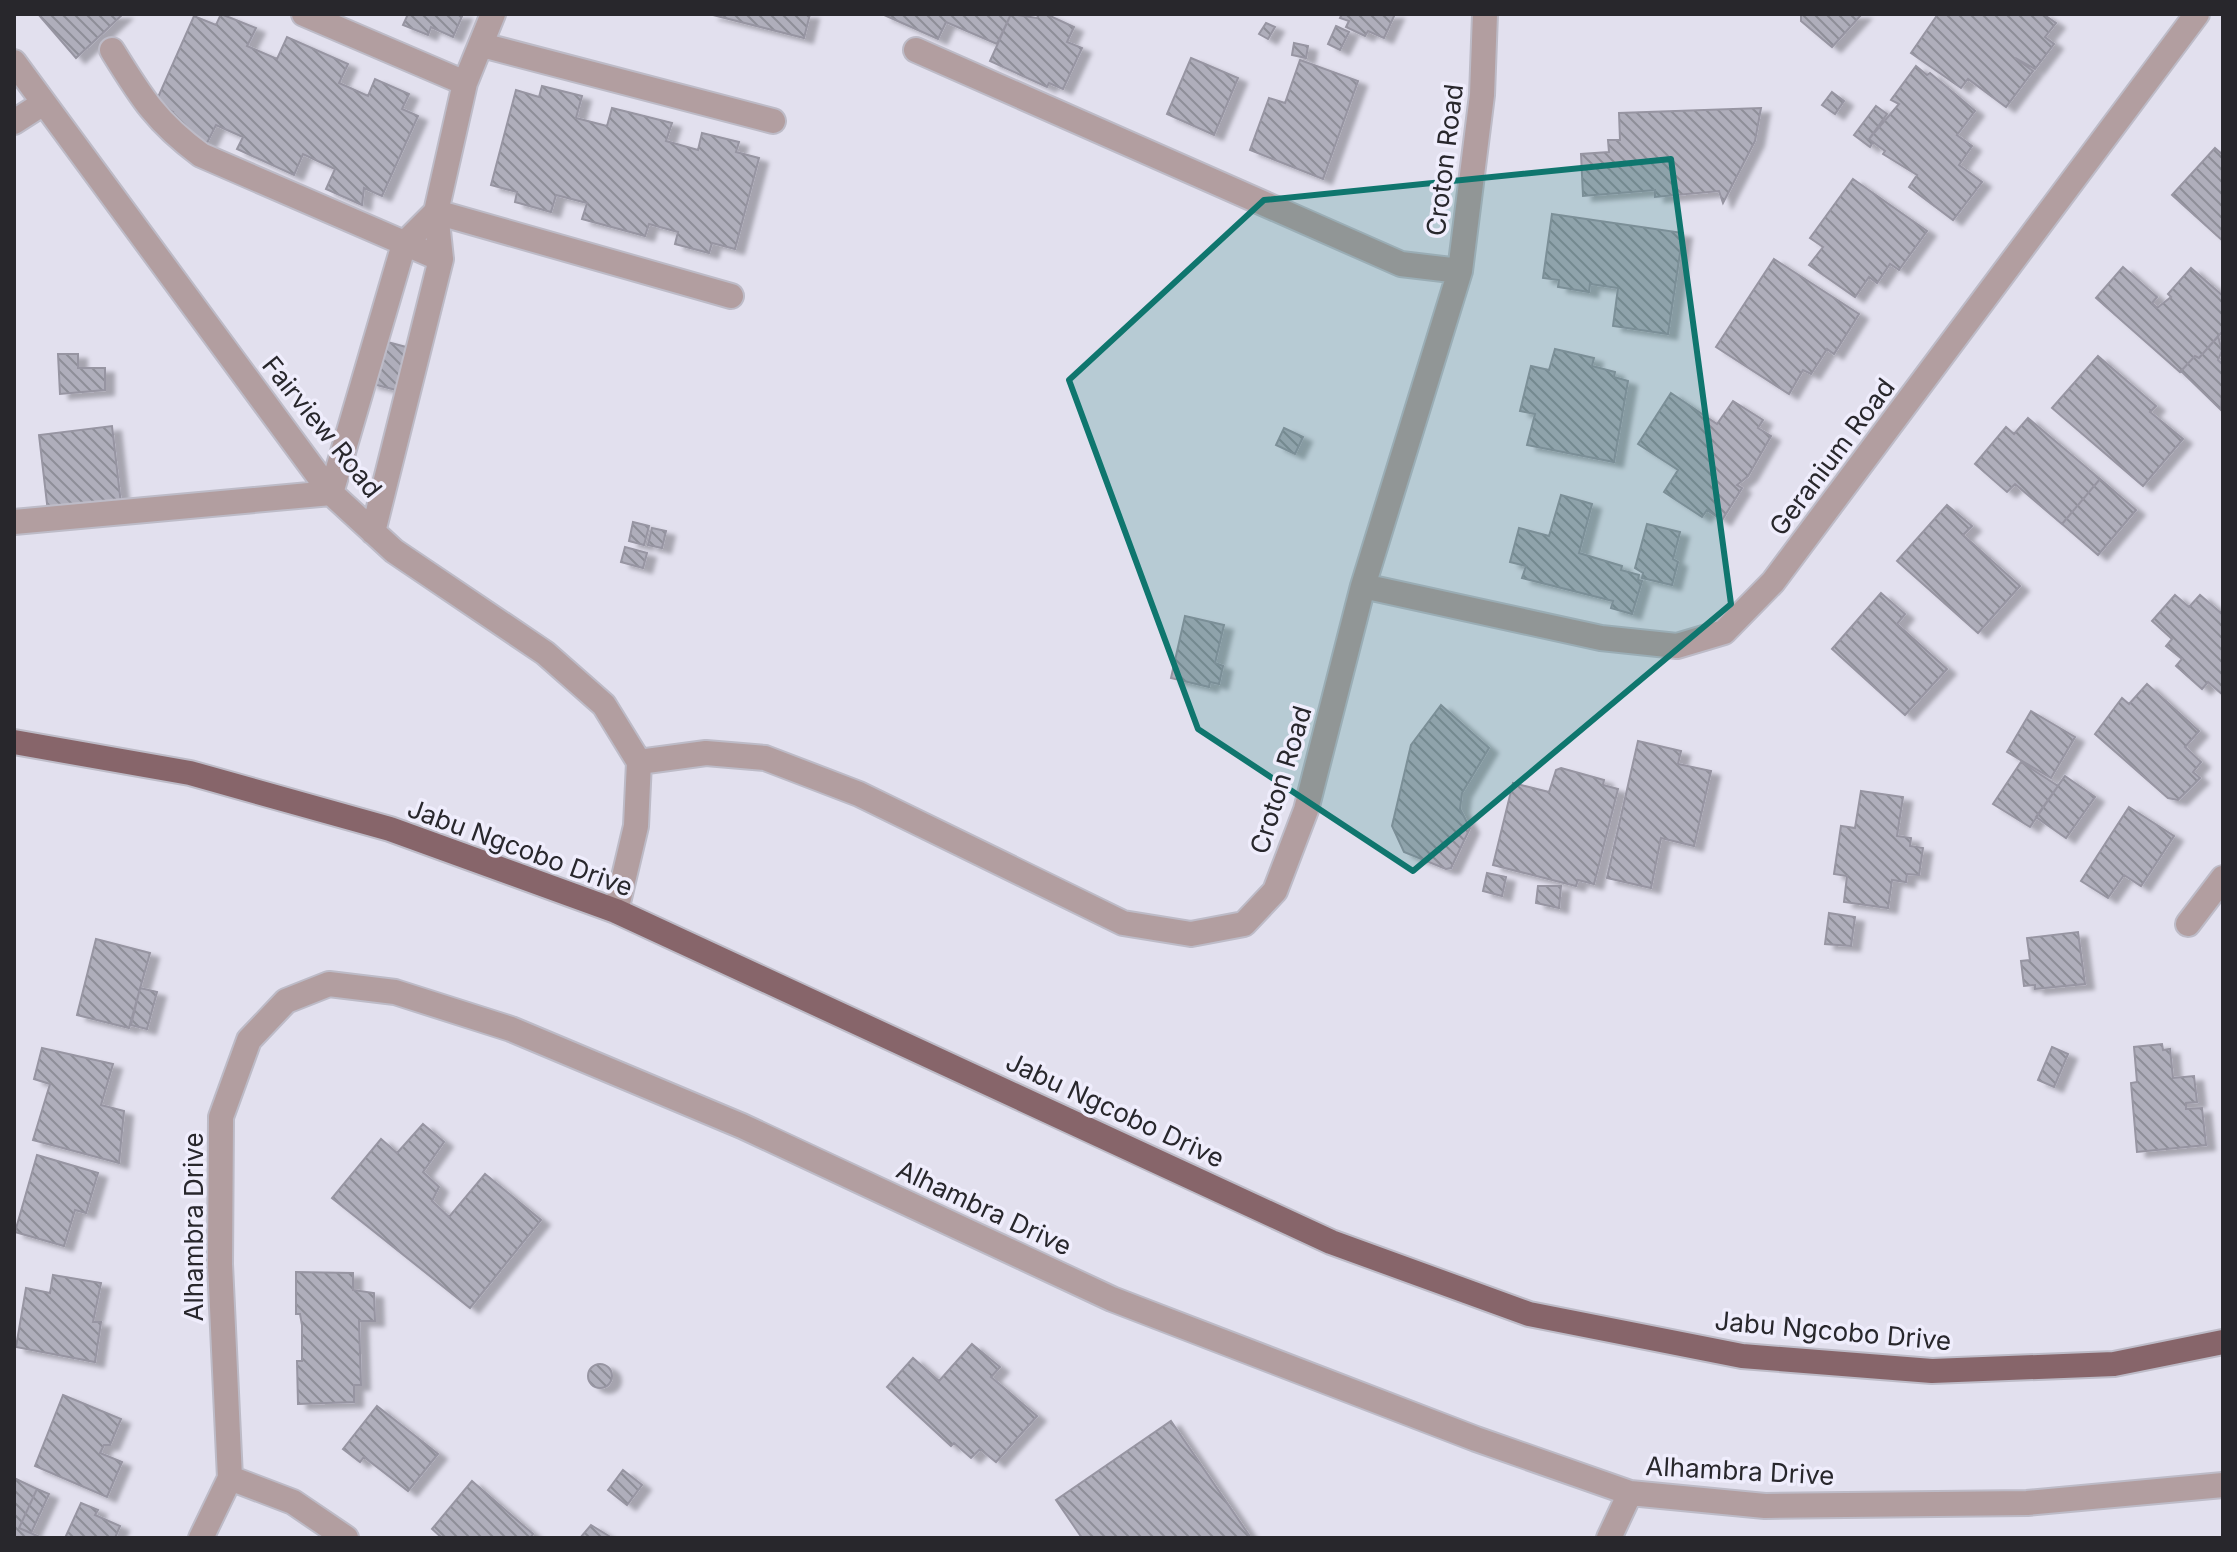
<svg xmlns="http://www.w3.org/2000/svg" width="2237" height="1552" viewBox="0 0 2237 1552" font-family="Inter,sans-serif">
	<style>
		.building { fill: url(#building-back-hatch); stroke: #9795a2; stroke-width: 2; filter: url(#shadow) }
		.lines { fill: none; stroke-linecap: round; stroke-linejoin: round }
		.minor-casing { stroke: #bdbbc7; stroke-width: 28 }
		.major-casing { stroke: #bdbbc7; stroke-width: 28 }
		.minor { stroke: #b29ea0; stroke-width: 24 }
		.major { stroke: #87656a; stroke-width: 24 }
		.marked { fill: #0f766e; fill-opacity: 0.2; stroke: #0f766e; stroke-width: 6; stroke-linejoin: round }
		.labels { text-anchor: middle; stroke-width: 7; stroke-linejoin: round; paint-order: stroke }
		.street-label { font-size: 26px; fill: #28272c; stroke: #efedfc }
	</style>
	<defs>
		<pattern id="building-back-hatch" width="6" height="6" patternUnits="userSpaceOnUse" patternTransform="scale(2)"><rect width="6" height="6" fill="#afaebb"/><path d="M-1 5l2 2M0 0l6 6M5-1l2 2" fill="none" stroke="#8e8e98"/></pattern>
		<filter id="shadow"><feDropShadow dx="9" dy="5" stdDeviation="2" flood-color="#0004"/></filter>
	</defs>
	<rect width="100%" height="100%" fill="#e2e0ee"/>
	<path class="building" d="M38,14H123L76,58Z
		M221,14L256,28L247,46L277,59L287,37L348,64L339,83L368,96L375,79L409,94L402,109L418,116L382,196L364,188L362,205L326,189L335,169L303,154L294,175L237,149L243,137L216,125L207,143L167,125L173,112L155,104L194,16L216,25Z
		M408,14H463L453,37L431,27L428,35L403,25Z
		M709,14H810L804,38Z
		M882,14H1011L997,44L946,22L938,39Z
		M1011,14L1037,18L1039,14H1046L1074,27L1067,42L1082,48L1063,89L1049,83L1047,87L990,61Z
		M1342,14H1395L1384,38L1368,31L1365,36L1346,27L1349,21L1340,18Z
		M1801,14H1862L1832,47L1801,21Z
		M1938,14H2043L2056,23L2045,37L2054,44L2035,69L2015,58L2033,71L2006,107L1968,79L1961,88L1911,53Z
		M1266,23L1275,27L1268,39L1259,34Z
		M1336,26L1349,32L1340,50L1328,44Z
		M1294,43L1308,46L1306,58L1292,55Z
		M1191,58L1238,78L1214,135L1167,114Z
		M1300,60L1358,81L1323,179L1250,150L1269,98L1285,103Z
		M1916,66L1927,75L1930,73L1975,111L1957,135L1972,146L1959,165L1982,182L1953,220L1909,187L1917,175L1883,154L1885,151L1869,139L1899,104L1891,100Z
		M542,86L582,96L576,118L607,126L612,108L672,123L666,141L698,150L702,133L739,142L736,152L759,158L735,249L712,243L709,253L675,244L678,232L649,224L645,236L582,219L587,203L556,195L551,212L515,202L517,192L491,185L516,90L539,97Z
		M1832,92L1844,101L1835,114L1822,105Z
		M1876,106L1887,114L1869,139L1873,142L1870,147L1854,135Z
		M1761,108L1755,141L1723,203L1719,191L1655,197V190L1583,196L1581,154L1609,152L1608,140H1620L1619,113Z
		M2215,148L2223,155V241L2172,195Z
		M1853,179L1927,231L1899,270L1890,264L1877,283L1869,277L1855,297L1809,265L1823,247L1810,238Z
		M1552,214L1683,233L1668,334L1613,326L1618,288L1590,284L1589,292L1558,287L1559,280L1543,278Z
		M1774,259L1859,314L1834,354L1827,349L1811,374L1803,370L1789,394L1716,347Z
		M2123,267L2157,297L2152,303L2157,308L2171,297L2168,294L2191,268L2223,296V331L2199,358L2195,356L2180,372L2096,298Z
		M2218,336L2222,351L2218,360L2223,365L2221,410L2181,371L2195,356L2199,358Z
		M380,340L410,348L400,391L369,383Z
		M1555,349L1594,358L1592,366L1615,372L1614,377L1628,381L1614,462L1527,445L1535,414L1520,411L1531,366L1549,370Z
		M58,354H78V368H105V390L60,394Z
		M2098,356L2156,406L2150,412L2183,439L2143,486L2052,408Z
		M1671,393L1717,424L1733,401L1763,420L1758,428L1771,436L1748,476L1737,485L1742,488L1722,520L1707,510L1702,517L1664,492L1678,470L1638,444Z
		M2028,418L2100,479L2062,524L2015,484L2007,492L1975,464L2006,427L2014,434Z
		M112,426L121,504L48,512L39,435Z
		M1284,428L1303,437L1295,454L1276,445Z
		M2100,479L2136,510L2098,555L2062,524Z
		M1561,495L1592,504L1579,553L1622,566L1621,570L1639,575L1638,580L1642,581L1632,614L1611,608L1613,601L1522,578L1526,566L1510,562L1519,528L1549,536Z
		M1947,505L1972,526L1963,535L2020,586L1978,633L1897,561Z
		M633,522L649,526L644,545L629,541Z
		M1647,524L1680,532L1673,559L1678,562L1672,585L1642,578L1643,573L1635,568Z
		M652,528L666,531L662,548L648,545Z
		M625,547L647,553L643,568L621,562Z
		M1881,593L1905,614L1897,624L1947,669L1905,715L1832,649Z
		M2175,595L2189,607L2200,595L2221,613L2223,610V695L2208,682L2202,689L2176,666L2182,659L2166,646L2172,639L2152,621Z
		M1185,616L1224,625L1215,663L1223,666L1219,684L1210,682L1209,687L1171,678Z
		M2147,684L2199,731L2185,747L2201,762L2193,772L2200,778L2178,800L2168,798L2095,734L2122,698L2129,704Z
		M1441,705L1489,748L1462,793L1460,809L1470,828L1451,868L1446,869L1404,852L1392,826L1411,745Z
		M2031,711L2075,737L2051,778L2007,752Z
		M1638,741L1681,751L1678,764L1711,771L1694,846L1661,838L1651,888L1607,878Z
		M2021,762L2058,786L2030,827L1993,804Z
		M1561,768L1604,780L1603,785L1618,789L1594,884L1578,880L1576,886L1493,865L1513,783L1549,792L1556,770Z
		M2065,776L2095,797L2066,838L2036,817Z
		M1861,791L1903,797L1897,836L1911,838L1910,846L1923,848L1919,875L1907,874L1906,882L1892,880L1888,908L1844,902L1847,876L1834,874L1841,826L1855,828Z
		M2129,807L2174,836L2141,886L2124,875L2108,898L2081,881Z
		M1487,873L1506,877L1502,896L1483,891Z
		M1538,886H1561L1559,908L1536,903Z
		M1829,913L1855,917L1851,946L1825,944Z
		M2078,932L2085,984L2035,989V985L2024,986L2021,961L2030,960L2027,938Z
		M96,939L150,953L129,1028L77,1015Z
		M140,988L157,992L147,1029L131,1025Z
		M2162,1044L2163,1050L2170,1049L2173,1078L2194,1076L2197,1102L2186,1103V1109L2202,1108L2206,1145L2137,1152L2131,1083L2137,1082L2134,1047Z
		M2052,1047L2068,1054L2054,1087L2038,1080Z
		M42,1048L113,1064L101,1105L124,1111L119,1163L33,1140L50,1084L34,1079Z
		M423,1124L444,1142L423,1172L439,1187L432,1201L449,1217L485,1174L541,1220L470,1308L332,1198L381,1139L397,1153Z
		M37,1155L98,1173L86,1213L75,1210L64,1246L15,1232Z
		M296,1272L353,1273V1290L374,1293L375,1321H359L361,1385H354V1402L298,1404L297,1361H302V1325L300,1314H296Z
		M53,1275L101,1283L93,1322H101L95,1362L16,1347L26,1288L50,1293Z
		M972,1344L1000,1367L991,1377L1037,1416L996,1462L980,1449L971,1458L954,1443L951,1446L887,1387L913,1358L939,1381Z
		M588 1376a12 12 0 1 1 24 0a12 12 0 1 1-24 0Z
		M63,1395L121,1419L110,1445H104L100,1453L122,1462L107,1497L35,1466Z
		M377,1406L438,1454L408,1491L364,1457L360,1462L343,1449Z
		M1171,1421L1251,1538H1082L1056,1500Z
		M623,1470L642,1485L627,1505L608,1490Z
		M14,1478L37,1489L19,1528L42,1538H14Z
		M472,1481L533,1534L530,1538H442L432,1529Z
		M37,1489L49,1494L31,1533L19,1528Z
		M81,1503L98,1510L95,1515L120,1526L115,1538H65Z
		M591,1525L612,1538H580Z"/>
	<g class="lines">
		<g class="minor-casing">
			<path id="minor" d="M304,14L465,83
				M482,45L773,121
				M112,50C141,97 156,122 201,155L441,259
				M916,50L1401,264L1460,271
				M14,62L331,493L394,551L545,653L604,705L639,762L636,826L616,911
				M14,122L42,104
				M14,522L331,493L404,244L436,212L465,83L493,14
				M373,532L441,259L436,212L731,296
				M1363,586L1601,638L1677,646L1724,632L1773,582L2197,14
				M639,762L706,753L765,758L859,794L1123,923L1191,934L1244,924L1275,891L1306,810L1363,586L1460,271L1482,95L1485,14
				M2188,924L2223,878
				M230,1478L293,1502L346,1538
				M201,1538L230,1478L220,1264L221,1117L249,1040L286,1001L329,984L395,992L511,1029L742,1126L1112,1299L1476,1439L1630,1493L1765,1506L2027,1503L2223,1485
				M1609,1538L1630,1493"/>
		</g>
		<g class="major-casing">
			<path id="major" d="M14,742L190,773L390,829L616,911L1331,1242L1529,1314L1742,1356L1932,1371L2114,1364L2223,1342"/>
		</g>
		<use href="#minor" class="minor"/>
		<use href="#major" class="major"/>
	</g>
	<path class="marked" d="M1671,159L1731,604L1413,871L1198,729L1069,380L1264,200Z"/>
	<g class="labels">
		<g class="street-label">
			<text transform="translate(1445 160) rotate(-83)" y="9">Croton Road</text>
			<text transform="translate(322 427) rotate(51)" y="9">Fairview Road</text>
			<text transform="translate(1832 457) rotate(-53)" y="9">Geranium Road</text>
			<text transform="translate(1281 780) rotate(-73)" y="9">Croton Road</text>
			<text transform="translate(520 848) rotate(20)" y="9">Jabu Ngcobo Drive</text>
			<text transform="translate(1115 1110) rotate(25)" y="9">Jabu Ngcobo Drive</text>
			<text transform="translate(984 1208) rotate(25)" y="9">Alhambra Drive</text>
			<text transform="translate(194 1227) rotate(-90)" y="9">Alhambra Drive</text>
			<text transform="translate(1833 1331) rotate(5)" y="9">Jabu Ngcobo Drive</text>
			<text transform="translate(1740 1471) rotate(3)" y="9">Alhambra Drive</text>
		</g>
	</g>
	<rect width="2237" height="1552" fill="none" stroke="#28272c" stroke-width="32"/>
</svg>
